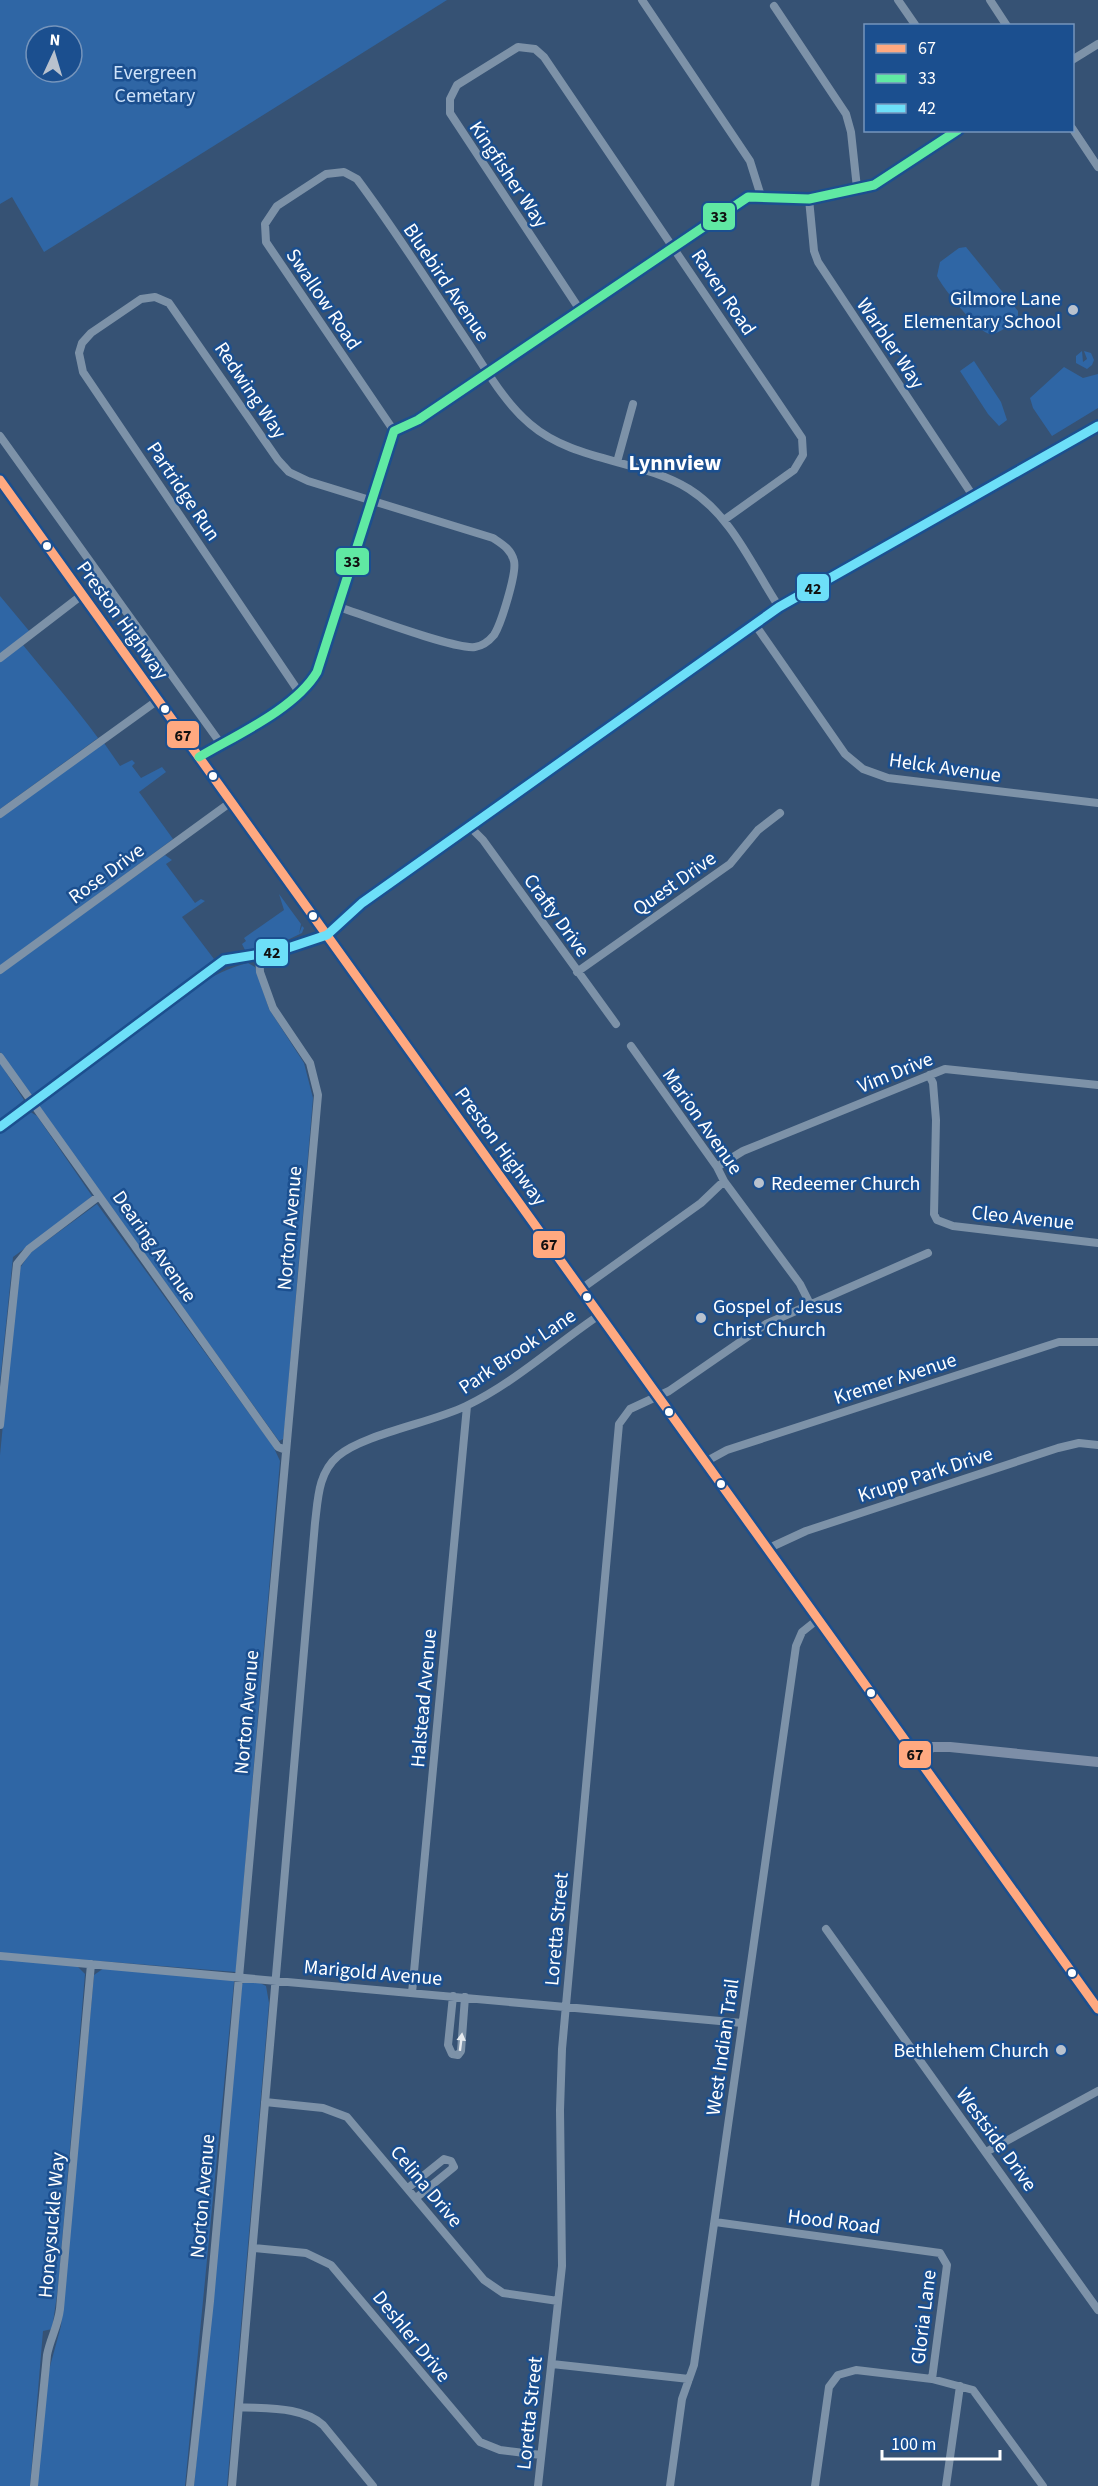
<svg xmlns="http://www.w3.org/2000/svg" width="1098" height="2486" viewBox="0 0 1098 2486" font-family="'Source Sans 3',sans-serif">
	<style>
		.green { fill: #2f66a5; fill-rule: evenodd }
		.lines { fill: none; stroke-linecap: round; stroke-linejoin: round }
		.minor { stroke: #7d92a8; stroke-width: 8 }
		.major { stroke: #7d8ea7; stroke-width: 10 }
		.bus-1-casing { stroke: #1b4f8f; stroke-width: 14 }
		.bus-2-casing { stroke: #1b4f8f; stroke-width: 14 }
		.bus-3-casing { stroke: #1b4f8f; stroke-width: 14 }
		.bus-1 { stroke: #ffa980; stroke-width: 9 }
		.bus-2 { stroke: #60e9a3; stroke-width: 9 }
		.bus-3 { stroke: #6ddff8; stroke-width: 9 }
		.oneway { fill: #e5e9ee }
		.poi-dot { fill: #b9c2ce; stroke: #1b4f8f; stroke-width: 2 }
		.bus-dot { fill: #fff; stroke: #1b4f8f; stroke-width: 2 }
		.labels { text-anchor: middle; stroke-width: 5; stroke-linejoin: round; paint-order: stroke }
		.park-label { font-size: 20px; fill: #cfe3fa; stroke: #1b4f8f }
		.street-label { font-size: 20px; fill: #fff; stroke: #1b4f8f }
		.poi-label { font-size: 20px; fill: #fff; stroke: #1b4f8f; text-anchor: end }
		.quarter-label { font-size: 22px; font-weight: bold; fill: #fff; stroke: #1b4f8f }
		.line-badge { stroke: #1b4f8f; stroke-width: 2 }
		.pale-badge-label { font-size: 16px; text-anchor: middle; font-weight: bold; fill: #111 }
	</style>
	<rect width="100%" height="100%" fill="#365274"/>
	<path class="green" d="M0,0H447L44,252L12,197L0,204ZM36,36H72V72H36Z
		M966,247L1018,311V316C1013,323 999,334 991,334C980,335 942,287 937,276L940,262L959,248Z
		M1082,351L1083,362L1087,359L1084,351L1091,353L1094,360L1092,365L1087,369L1076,363V356Z
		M974,361L1001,402L1007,420L999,426L988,414L960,371Z
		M1064,367L1083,378L1098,374V408L1052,436L1033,408L1030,398Z
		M0,596L30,632L0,654Z
		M23,645C48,676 74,705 98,738L0,809V661Z
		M104,743L120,766L132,760L135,763L132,766L141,778L162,767L166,772L139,792L173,839L0,966V817Z
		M165,855L172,860L166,864L195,903L201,899L205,901L182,917L214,959L219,957L221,960L40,1092L31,1095L0,1052V974Z
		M279,894L301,924L299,934L302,926L304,928L302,933L277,945L245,950L242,944L246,941L244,938L284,910Z
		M248,963L255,967L269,1009L304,1063L313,1098L285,1423L283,1439L279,1441L39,1107L40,1102C76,1074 113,1048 149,1021C180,999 209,972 248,963Z
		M0,1063L24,1100L0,1121Z
		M29,1111L37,1116L92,1196L69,1216L13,1257L0,1382V1131Z
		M97,1204L273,1446L280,1461L236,1972L0,1953V1455L18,1271L30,1253Z
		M0,1959L77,1966L85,1974L58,2288L52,2329L43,2331L30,2486H0Z
		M104,1968L233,1979L234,1982L185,2486H37L49,2370L61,2326L94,1975Z
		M245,1982L260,1983L266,1986L269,2003L227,2486H194L242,1984Z"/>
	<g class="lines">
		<path class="minor" d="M642,0L750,161L761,196
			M898,0L916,26
			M990,0L1007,26
			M774,6L846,114L851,132L857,188
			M1072,60L1098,44
			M1072,128L1098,167
			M809,199L814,251L818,262L973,496
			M580,310L450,113V99L457,85L518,47L535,49L544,57L802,438L803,455L794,470L724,520
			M394,431L266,242L265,224L277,206L326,174L344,172L357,179C396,231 431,287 467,341C486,369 503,401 530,424C574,462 640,459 689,489C732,516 752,566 779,607
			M0,436L221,744
			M617,462L633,404
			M754,623L845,754L863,769L888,778L1098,803
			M0,658L82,595
			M299,692L83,372L79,353L82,343L91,333L141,299L155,297L169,303L278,460L289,472L308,481L493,538C502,544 511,549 514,561C517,573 501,624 494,635C489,641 482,646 475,647C455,650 363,615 339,607
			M199,757C236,735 295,709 317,672L394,431L418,420L748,197L809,199L874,185L958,130
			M0,814L158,700
			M470,827L483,840L616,1024
			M0,970L231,802
			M577,972L730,864L758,830L780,813
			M631,1046L717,1167L724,1181L800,1284L810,1304
			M0,1057L278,1447L286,1450
			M929,1075L933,1083L936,1120L934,1214L937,1220L953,1226L1098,1243
			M0,1127L224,960L279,951L327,935L362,903L779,607L1098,426
			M717,1167L743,1151L945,1069L1098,1085
			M581,1289L701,1203L724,1181
			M0,1425L17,1264L29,1249L99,1196
			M705,1462L727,1450L1059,1342H1098
			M767,1549L806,1531L1058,1448L1079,1443L1098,1445
			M826,1929L1098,2310
			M0,1956L742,2023
			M412,1993L467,1406
			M453,1996L448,2045L452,2054L458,2055L461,2051L465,1997
			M265,2102L323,2108L347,2117L484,2280L503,2293L558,2301
			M986,2152L1098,2091
			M408,2188L444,2159L451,2161L454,2167L416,2198
			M715,2222L940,2253L947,2265L932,2379
			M253,2248L306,2253L331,2265L480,2442L500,2450L541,2455
			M552,2364L689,2379
			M239,2407C266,2409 302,2406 323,2425L373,2486
			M34,2486L47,2355C50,2339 58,2326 60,2309L91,1964
			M190,2486L210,2301L318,1095L310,1063L273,1008L260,972L259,955
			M232,2486L315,1523C318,1499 318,1473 338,1456C364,1434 431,1423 466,1406C514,1383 555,1345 598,1316
			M538,2486L562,2266L560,2110L562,2049L619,1424L630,1409L669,1391L766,1324L928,1253
			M670,2486L682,2399L694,2365L796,1646L802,1632L817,1620
			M815,2486L829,2387L838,2375L856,2370L932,2379L973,2390L1043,2486
			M946,2486L960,2386"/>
		<path class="major" d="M0,480L1098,2009
			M913,1755L933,1747H950L1098,1762"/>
		<g class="bus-1-casing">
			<path id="bus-1" d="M0,480L1098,2009"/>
		</g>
		<g class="bus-2-casing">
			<path id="bus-2" d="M199,757C236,735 295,709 317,672L394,431L418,420L748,197L809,199L874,185L958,130"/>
		</g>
		<g class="bus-3-casing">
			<path id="bus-3" d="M0,1127L224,960L279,951L327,935L362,903L779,607L1098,426"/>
		</g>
		<use href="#bus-1" class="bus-1"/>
		<use href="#bus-2" class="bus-2"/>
		<use href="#bus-3" class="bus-3"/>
	</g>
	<defs><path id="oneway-solid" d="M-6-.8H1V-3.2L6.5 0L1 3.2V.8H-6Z" transform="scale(1.5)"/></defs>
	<use class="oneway" href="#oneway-solid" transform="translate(461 2042) rotate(-83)"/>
	<g class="poi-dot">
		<circle cx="1073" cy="310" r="6"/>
		<circle cx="759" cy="1183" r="6"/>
		<circle cx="701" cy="1318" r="6"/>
		<circle cx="1061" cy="2050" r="6"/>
	</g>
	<g class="bus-dot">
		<circle cx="47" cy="546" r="5"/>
		<circle cx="165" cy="709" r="5"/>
		<circle cx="213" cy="776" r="5"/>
		<circle cx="313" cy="916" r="5"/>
		<circle cx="587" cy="1297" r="5"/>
		<circle cx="669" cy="1412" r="5"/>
		<circle cx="721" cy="1484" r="5"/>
		<circle cx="871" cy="1693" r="5"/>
		<circle cx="1072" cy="1973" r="5"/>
	</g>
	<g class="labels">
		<g class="park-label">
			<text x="155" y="79">Evergreen<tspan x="155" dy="23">Cemetary</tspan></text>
		</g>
		<g class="street-label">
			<text transform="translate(509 174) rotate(56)" y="7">Kingfisher Way</text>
			<text transform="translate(447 282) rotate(56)" y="7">Bluebird Avenue</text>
			<text transform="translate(724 292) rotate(56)" y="7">Raven Road</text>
			<text transform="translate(324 299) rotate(56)" y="7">Swallow Road</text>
			<text transform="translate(891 343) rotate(56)" y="7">Warbler Way</text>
			<text transform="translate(251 390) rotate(56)" y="7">Redwing Way</text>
			<text transform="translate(184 491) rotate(56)" y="7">Partridge Run</text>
			<text transform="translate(123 620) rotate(54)" y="7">Preston Highway</text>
			<text transform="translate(945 767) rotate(8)" y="7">Helck Avenue</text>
			<text transform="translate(106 873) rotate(-36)" y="7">Rose Drive</text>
			<text transform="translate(674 883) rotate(-35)" y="7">Quest Drive</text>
			<text transform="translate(557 915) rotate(54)" y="7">Crafty Drive</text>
			<text transform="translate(895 1072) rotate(-22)" y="7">Vim Drive</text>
			<text transform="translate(703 1121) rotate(55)" y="7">Marion Avenue</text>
			<text transform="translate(501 1146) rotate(54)" y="7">Preston Highway</text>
			<text transform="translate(1023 1217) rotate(6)" y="7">Cleo Avenue</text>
			<text transform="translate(289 1228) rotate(-85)" y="7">Norton Avenue</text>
			<text transform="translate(155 1246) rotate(55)" y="7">Dearing Avenue</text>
			<text transform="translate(517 1351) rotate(-34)" y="7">Park Brook Lane</text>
			<text transform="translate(895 1378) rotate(-18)" y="7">Kremer Avenue</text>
			<text transform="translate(925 1474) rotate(-18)" y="7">Krupp Park Drive</text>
			<text transform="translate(423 1698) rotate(-85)" y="7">Halstead Avenue</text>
			<text transform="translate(246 1712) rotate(-85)" y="7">Norton Avenue</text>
			<text transform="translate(556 1929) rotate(-85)" y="7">Loretta Street</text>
			<text transform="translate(373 1972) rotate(5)" y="7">Marigold Avenue</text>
			<text transform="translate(722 2047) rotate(-82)" y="7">West Indian Trail</text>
			<text transform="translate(997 2139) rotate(54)" y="7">Westside Drive</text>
			<text transform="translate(427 2186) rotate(50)" y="7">Celina Drive</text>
			<text transform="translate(202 2196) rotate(-85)" y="7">Norton Avenue</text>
			<text transform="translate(834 2221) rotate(7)" y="7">Hood Road</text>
			<text transform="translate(51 2225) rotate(-85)" y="7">Honeysuckle Way</text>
			<text transform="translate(923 2317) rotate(-83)" y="7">Gloria Lane</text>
			<text transform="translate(412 2336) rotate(51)" y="7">Deshler Drive</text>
			<text transform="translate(529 2413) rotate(-84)" y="7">Loretta Street</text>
		</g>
		<g class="poi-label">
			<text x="1061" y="305">Gilmore Lane<tspan x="1061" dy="23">Elementary School</tspan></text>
			<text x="771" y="1190" text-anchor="start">Redeemer Church</text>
			<text x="713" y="1313" text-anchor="start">Gospel of Jesus<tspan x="713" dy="23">Christ Church</tspan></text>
			<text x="1049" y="2057">Bethlehem Church</text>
		</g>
		<g class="quarter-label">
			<text x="675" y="470">Lynnview</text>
		</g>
	</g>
	<g class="line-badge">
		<rect x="702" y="202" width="34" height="29" rx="6" fill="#60e9a3"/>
		<rect x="335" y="547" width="35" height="29" rx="6" fill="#60e9a3"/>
		<rect x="796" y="573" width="34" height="29" rx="6" fill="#6ddff8"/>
		<rect x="166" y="720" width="34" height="29" rx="6" fill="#ffa980"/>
		<rect x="255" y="938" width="34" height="29" rx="6" fill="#6ddff8"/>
		<rect x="532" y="1230" width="34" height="29" rx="6" fill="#ffa980"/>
		<rect x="898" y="1740" width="34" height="29" rx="6" fill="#ffa980"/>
	</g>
	<g class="pale-badge-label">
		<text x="719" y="222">33</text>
		<text x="352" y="567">33</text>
		<text x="813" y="594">42</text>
		<text x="183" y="741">67</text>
		<text x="272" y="958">42</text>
		<text x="549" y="1250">67</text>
		<text x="915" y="1760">67</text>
	</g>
	<rect x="864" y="24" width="210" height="108" fill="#1b4f8f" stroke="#7695bc" stroke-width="1.5"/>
	<rect x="876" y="44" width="30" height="9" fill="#ffa980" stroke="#7695bc" stroke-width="1.5"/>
	<text x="918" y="54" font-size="18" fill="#ffffff">67</text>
	<rect x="876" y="74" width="30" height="9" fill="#60e9a3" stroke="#7695bc" stroke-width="1.5"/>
	<text x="918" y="84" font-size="18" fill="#ffffff">33</text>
	<rect x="876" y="104" width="30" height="9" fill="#6ddff8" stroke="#7695bc" stroke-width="1.5"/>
	<text x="918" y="114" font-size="18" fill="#ffffff">42</text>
	<g transform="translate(54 54) rotate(4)"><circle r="28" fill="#1b4f8f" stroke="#7695bc" stroke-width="1.5"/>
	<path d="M0-4.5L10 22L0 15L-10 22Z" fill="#b9c2ce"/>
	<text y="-9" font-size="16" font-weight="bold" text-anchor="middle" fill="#ffffff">N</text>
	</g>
	<path d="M882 2450v9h118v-9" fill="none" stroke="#ffffff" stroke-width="3"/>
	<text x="891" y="2450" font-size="18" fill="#ffffff" stroke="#1b4f8f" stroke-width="4.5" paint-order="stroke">100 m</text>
</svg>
